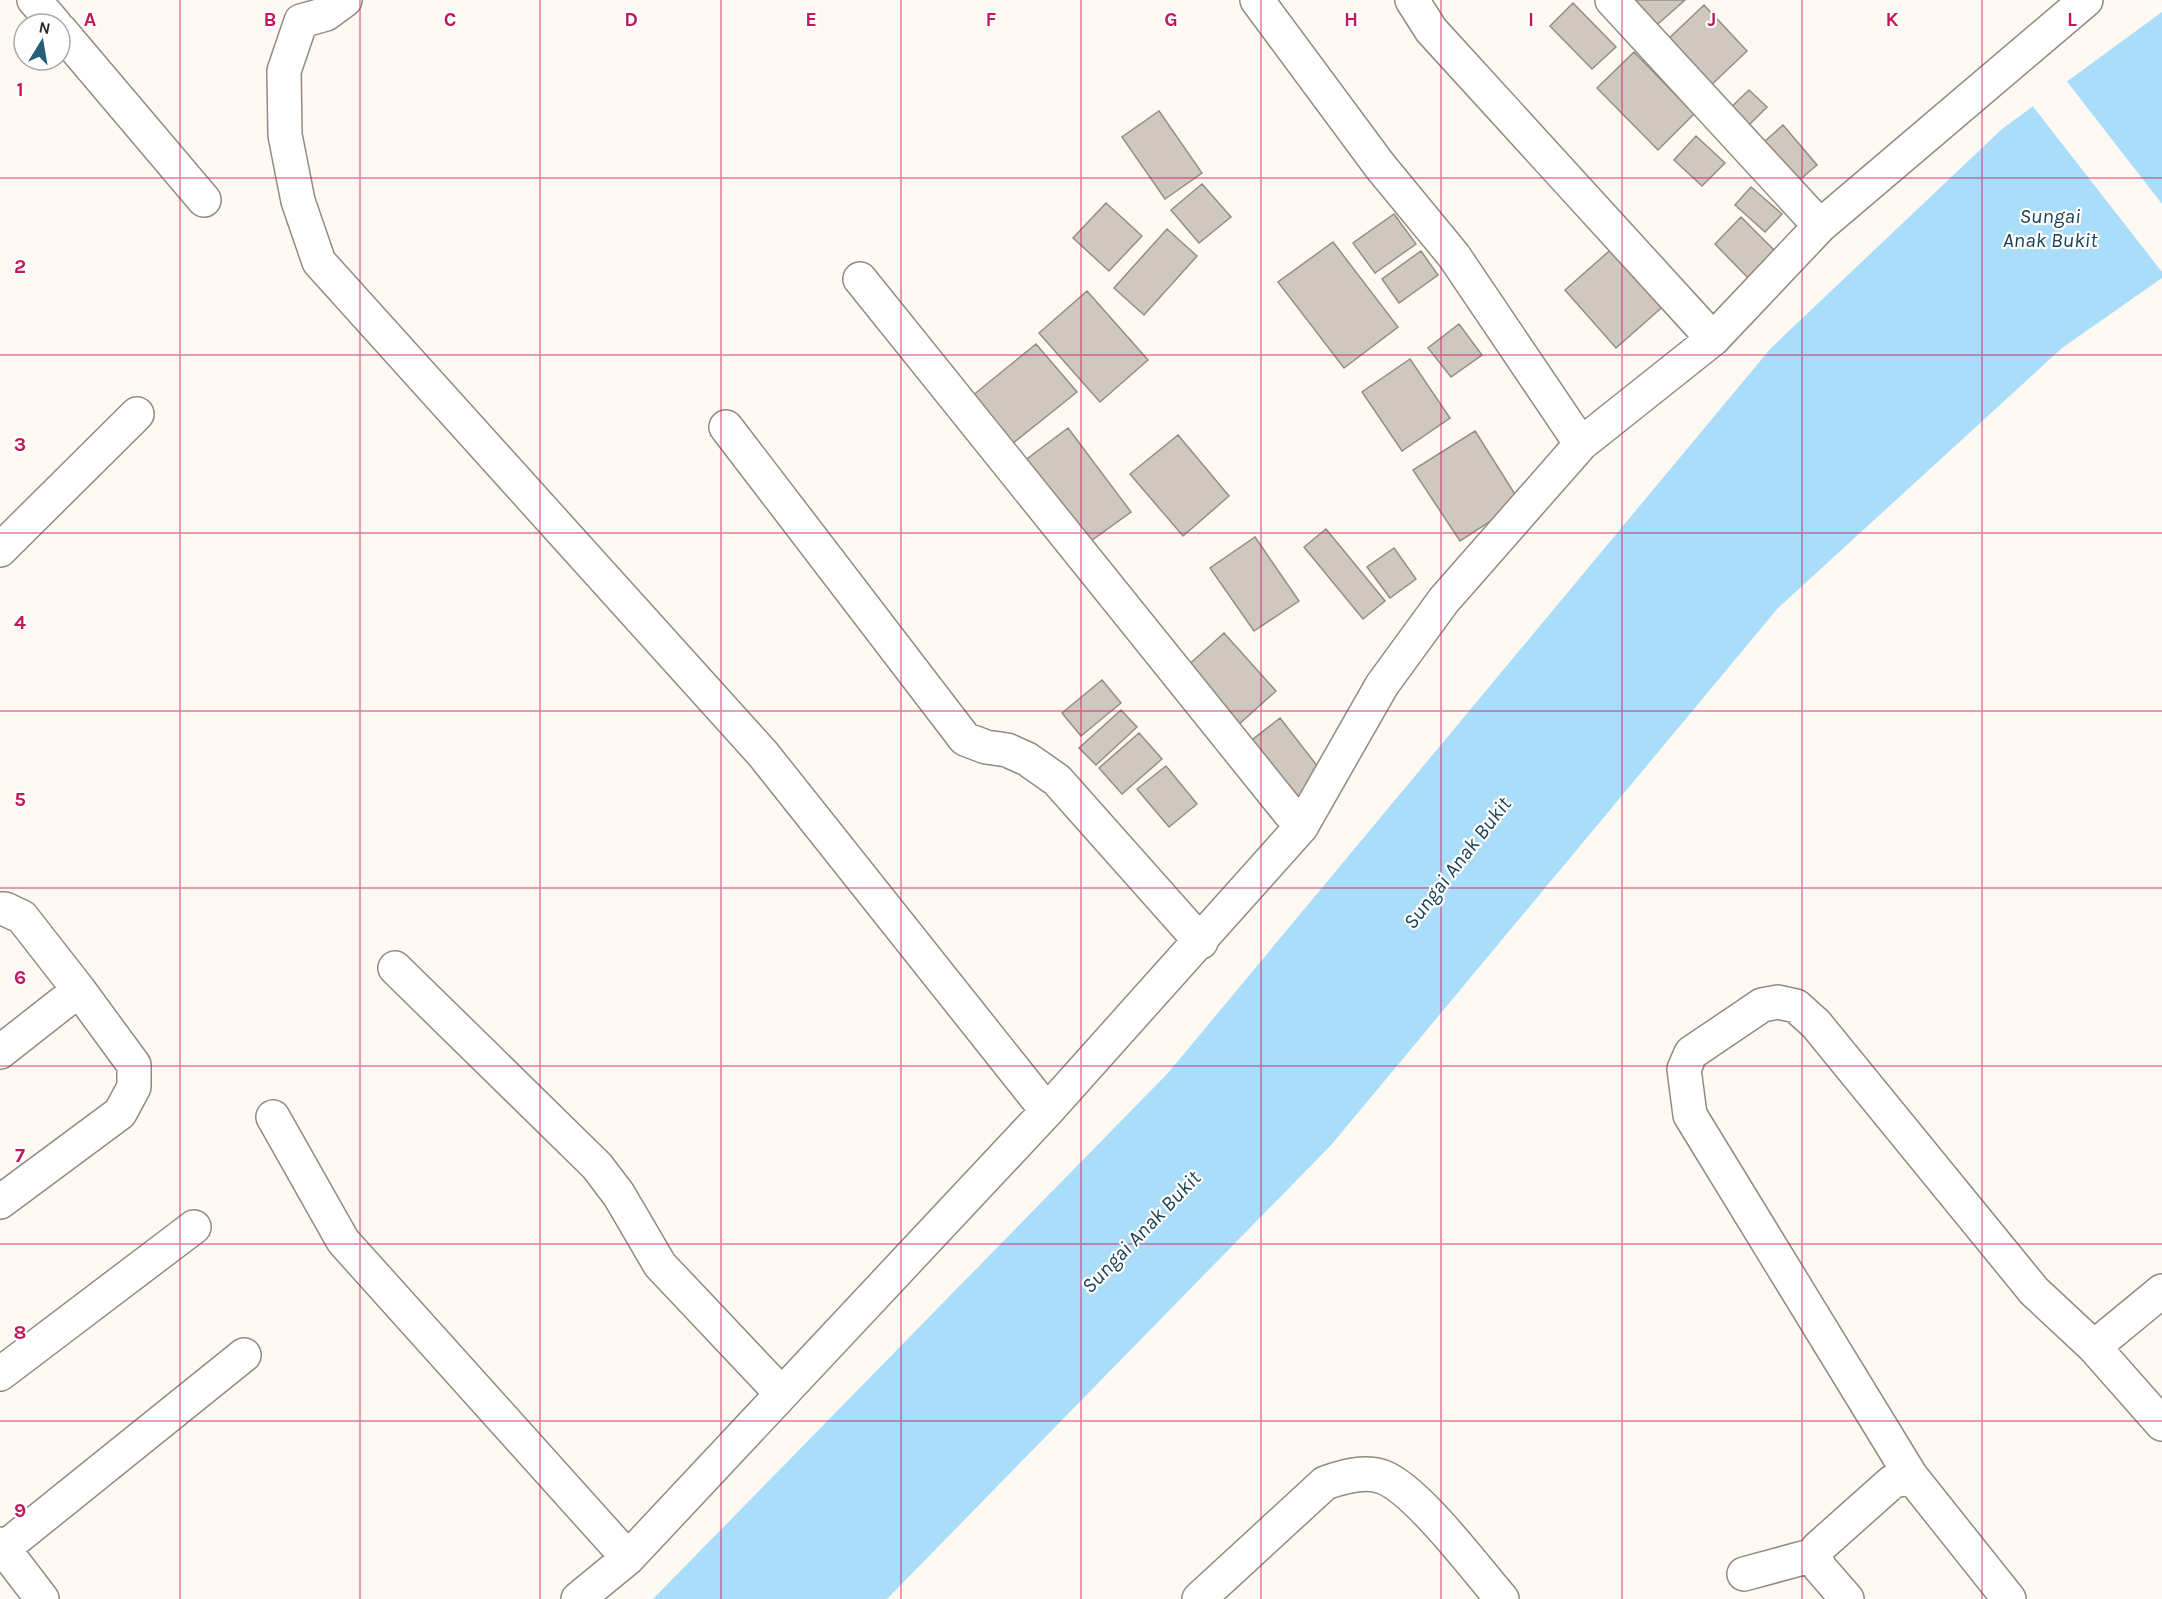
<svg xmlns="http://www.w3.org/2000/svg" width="2162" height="1599" viewBox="0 0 2162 1599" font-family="Karla,sans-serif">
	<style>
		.water { fill: #a9ddfa }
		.pier { fill: #fef9f3 }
		.building { fill: #d0c8be; stroke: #958e84; stroke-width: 1.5 }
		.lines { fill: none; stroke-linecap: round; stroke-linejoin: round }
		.minor-casing { stroke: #928b81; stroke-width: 36 }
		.minor { stroke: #fff; stroke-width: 33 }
		.grid { fill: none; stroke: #c2185b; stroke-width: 1.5; stroke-opacity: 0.55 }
		.labels { text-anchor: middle; stroke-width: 4.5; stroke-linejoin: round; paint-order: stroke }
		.water-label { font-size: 21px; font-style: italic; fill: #1a4357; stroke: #fff }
		.grid-label { font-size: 20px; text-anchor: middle; font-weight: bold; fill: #c2185b; stroke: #fff; stroke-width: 4.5; stroke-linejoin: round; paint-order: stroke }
	</style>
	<rect width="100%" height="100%" fill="#fef9f3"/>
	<path class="water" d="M2162,12V278L2062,348L1778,608L1332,1144L887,1599H653L1168,1073L1771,348L2002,129Z"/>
	<path class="pier" d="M2065,79L2162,204V272L2031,104Z"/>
	<path class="building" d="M1626,0H1685L1650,31Z
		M1573,3L1616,47L1592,69L1550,26Z
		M1704,5L1747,51L1707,89L1663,44Z
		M1634,52L1694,114L1658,150L1597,88Z
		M1749,90L1767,107L1740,134L1722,116Z
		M1159,111L1202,173L1165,199L1122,137Z
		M1783,125L1817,165L1789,189L1755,150Z
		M1696,136L1725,163L1702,186L1674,160Z
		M1202,184L1231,217L1199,243L1171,210Z
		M1751,187L1782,214L1765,232L1735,205Z
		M1106,203L1142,236L1109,271L1073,238Z
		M1394,214L1416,244L1375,273L1353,243Z
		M1741,217L1777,253L1750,280L1715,244Z
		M1167,229L1197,256L1144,315L1114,288Z
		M1333,242L1398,327L1344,368L1278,282Z
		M1616,245L1667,303L1616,348L1565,290Z
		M1421,251L1438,275L1399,303L1382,279Z
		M1087,291L1148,360L1100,402L1039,333Z
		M1459,324L1482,355L1451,377L1428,348Z
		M1036,344L1077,392L1012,444L972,396Z
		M1410,359L1450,418L1402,451L1362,392Z
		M1068,428L1131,512L1081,548L1019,465Z
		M1475,431L1520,502L1460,541L1413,470Z
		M1178,435L1229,496L1183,536L1130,474Z
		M1326,529L1385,601L1363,619L1304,547Z
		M1255,537L1299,601L1254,631L1210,568Z
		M1394,548L1416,579L1390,598L1367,567Z
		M1224,633L1276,691L1237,726L1185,668Z
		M1102,680L1121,703L1081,736L1062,713Z
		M1121,710L1137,727L1096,765L1079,748Z
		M1280,718L1325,776L1288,805L1243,747Z
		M1139,733L1162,759L1122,794L1099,768Z
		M1166,766L1197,804L1169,827L1137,789Z"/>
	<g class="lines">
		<g class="minor-casing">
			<path id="minor" d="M34,0L55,24
				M345,0L326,14L301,21L284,71L285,135L298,201L319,262L763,754L1047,1111
				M1257,0L1380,166L1454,256L1581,444
				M1412,0L1431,30L1713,339
				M1612,0L1820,226
				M60,30L204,200
				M860,279L1301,827
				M726,427L965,739L986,747L1007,750L1027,759L1057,780L1201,942
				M0,550L137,414
				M0,909H5L22,917L79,990L134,1065V1087L120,1113L0,1202
				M395,968L597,1166L619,1195L660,1265L781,1393
				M0,1052L79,990
				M273,1117L343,1241L628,1558
				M2094,1347L2162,1291
				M0,1374L194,1227
				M0,1544L42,1599
				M3,1549L244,1355
				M1744,1574L1814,1555
				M578,1599L628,1558L1047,1111L1301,827L1382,685L1444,600L1581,444L1713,339L1820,226L2086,0
				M1199,1599L1325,1483C1342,1477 1365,1470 1383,1477C1417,1490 1476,1569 1502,1599
				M1847,1599L1820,1568L1814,1555L1818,1548L1892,1482L1911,1476
				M2009,1599L1911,1476L1690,1115L1684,1069L1691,1053L1762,1005L1778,1002L1796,1006L1816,1024L2034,1291L2094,1347L2162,1424"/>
		</g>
		<use href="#minor" class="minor"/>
	</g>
	<path class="grid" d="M180,0V1599M360,0V1599M540,0V1599M721,0V1599M901,0V1599M1081,0V1599M1261,0V1599M1441,0V1599M1622,0V1599M1802,0V1599M1982,0V1599M0,178H2162M0,355H2162M0,533H2162M0,711H2162M0,888H2162M0,1066H2162M0,1244H2162M0,1421H2162"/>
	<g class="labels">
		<g class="water-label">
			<text x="2050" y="223">Sungai<tspan x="2050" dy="24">Anak Bukit</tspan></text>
			<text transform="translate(1457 863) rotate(-52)" y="7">Sungai Anak Bukit</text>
			<text transform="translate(1141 1232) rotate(-46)" y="7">Sungai Anak Bukit</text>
		</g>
	</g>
	<g class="grid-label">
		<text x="90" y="26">A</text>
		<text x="270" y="26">B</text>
		<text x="450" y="26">C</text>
		<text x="631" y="26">D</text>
		<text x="811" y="26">E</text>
		<text x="991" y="26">F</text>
		<text x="1171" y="26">G</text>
		<text x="1351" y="26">H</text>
		<text x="1531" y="26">I</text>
		<text x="1712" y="26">J</text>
		<text x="1892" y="26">K</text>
		<text x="2072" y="26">L</text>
		<text x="20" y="96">1</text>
		<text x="20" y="273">2</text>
		<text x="20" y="451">3</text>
		<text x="20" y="629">4</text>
		<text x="20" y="806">5</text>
		<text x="20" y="984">6</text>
		<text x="20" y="1162">7</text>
		<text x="20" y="1339">8</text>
		<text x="20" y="1517">9</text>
	</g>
	<g transform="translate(42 42) rotate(11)"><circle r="28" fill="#ffffff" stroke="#abaaa8" stroke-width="1.5"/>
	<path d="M0-4.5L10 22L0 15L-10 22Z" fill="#275d79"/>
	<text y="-9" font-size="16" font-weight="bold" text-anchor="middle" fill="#2e2b26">N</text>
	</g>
</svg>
